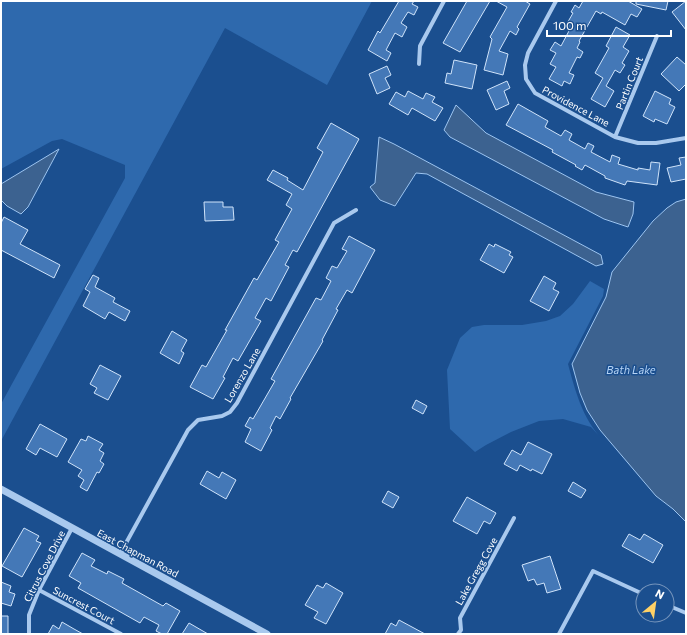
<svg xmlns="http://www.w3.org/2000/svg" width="687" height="635" viewBox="0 0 687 635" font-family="Commissioner,sans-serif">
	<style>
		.green { fill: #2e69ad }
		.water { fill: #3c6290; stroke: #9cc4f0 }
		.building { fill: #4478b7; stroke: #cfe3fa }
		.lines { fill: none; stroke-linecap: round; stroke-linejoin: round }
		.minor { stroke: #a9c9ee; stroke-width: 4 }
		.tertiary { stroke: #a9c9ee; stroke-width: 7 }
		.labels { text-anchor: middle; stroke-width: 3; stroke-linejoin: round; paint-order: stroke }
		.street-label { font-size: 10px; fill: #fff; stroke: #1b4f8f }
		.water-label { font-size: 11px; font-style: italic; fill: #b5d3f5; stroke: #1b4f8f }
	</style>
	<rect width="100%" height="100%" fill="#1b4f8f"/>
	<path class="green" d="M1,1H372L327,85L225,28L1,441V404L125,178V165L62,139L52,141L1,169Z
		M590,281L604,289L603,296L568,364C575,390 582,417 601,438L591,427L563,419L539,421L511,432L486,445L475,452L450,429L447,370L460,338L472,327L484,325H522L546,321L560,316L573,304Z"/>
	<path class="water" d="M456,105L486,133L596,192L634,202L633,214L628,227L604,219L450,137L444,130Z
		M379,137L394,144L601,255L603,264L596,266L427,174L416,173L395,206L380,200L370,187L375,183Z
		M59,149L28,207L21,214L7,206L1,200V184Z
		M686,199V522L673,509L656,496L600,430L587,410L580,393L572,364L606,297L612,272L653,221L667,208L676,202Z"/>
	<path class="building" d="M399,1H414L412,4L418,7L414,15L408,12L401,23L407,27L402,37L395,33L386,50L391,53L387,61L368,50L378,31L380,33Z
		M467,1H490L460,52L443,43Z
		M496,1H525L530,4L517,27L519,29L516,35L510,31L499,51L508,54L503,75L484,70L492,39L490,37L507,7Z
		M583,1H628L642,9L637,17L631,14L625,25L602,12L601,14L596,11L579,41L580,42L577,48L583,52L580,58L577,57L569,73L574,75L570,84L564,81L562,86L549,79L556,67L550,64L556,53L550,50L555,42L561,46L570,29L565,27L573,13L571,12L575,5L579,8Z
		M636,1H668L666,10L636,4Z
		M686,1V30L672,12Z
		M616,27L630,35L623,47L629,51L622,63L625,65L620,73L615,70L606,86L614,91L605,107L591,99L603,78L595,73L609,48L606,46Z
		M677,57L686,65V84L679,91L661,74Z
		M454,60L477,65L472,89L445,83L447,73L451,74Z
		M387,66L391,75L385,78L390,88L377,94L369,74Z
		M507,81L510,88L504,91L509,104L496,110L487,90Z
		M408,91L423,99L426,93L435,97L432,102L443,108L435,121L412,108L408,115L389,104L396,92L405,97Z
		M655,91L671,99L669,104L675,107L667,124L655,119L654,122L643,116Z
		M518,104L548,121L545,127L561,136L565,130L572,134L569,140L585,149L588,143L594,146L591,152L610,162L612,155L620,158L618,164L638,170V168L650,170L651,162L660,163L657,185L627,181L625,185L605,178V176L585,165L582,170L575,166L576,165L552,152L553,150L506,125Z
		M331,123L359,139L297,252L293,250L285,265L289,267L271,301L266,298L255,318L261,321L238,361L233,358L223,377L225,378L213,399L190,387L202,365L206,367L227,330H225L254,278L257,280L279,242L275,240L292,209L286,205L292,194L267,180L273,170L288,178L287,180L303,190L323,152L317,148Z
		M686,157V179L671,182L667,168L681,165L679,158Z
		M204,202H223V207H233L234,220L205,221Z
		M4,217L28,230L20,244L60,265L54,278L1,250V223Z
		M349,236L375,250L352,293L347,290L336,309L338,310L322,340L323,341L290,398L291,399L280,419L276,416L270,428L272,430L261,451L245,442L251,429L245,426L250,417L253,419L275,381L271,379L316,298L321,300L331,281L326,278L332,266L337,268L347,251L342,249Z
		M489,244L494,247L495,244L511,252L509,255L513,257L504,273L480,260Z
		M93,275L99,278L95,287L115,298L113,302L130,311L125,321L109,312L105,319L83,306L90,292L85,289Z
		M544,276L556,283L553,289L559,292L549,311L530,301Z
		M172,331L187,340L181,351L184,353L179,364L160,353Z
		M100,365L121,376L108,400L94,393L97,388L90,384Z
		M416,400L427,406L423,414L412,408Z
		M40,424L67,439L57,457L40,448L36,455L26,449Z
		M88,436L103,444L99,450L104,453L100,461L104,464L99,473L97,472L87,491L80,487L84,480L78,476L82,470L68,462L81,439L86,441Z
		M528,442L552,454L542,474L532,469L531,471L520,465L517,471L504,464L512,450L521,455Z
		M207,471L219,478L222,472L236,480L226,499L200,484Z
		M573,482L586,490L581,498L568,491Z
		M388,491L399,497L393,508L382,502Z
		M467,497L496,513L490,524L484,521L477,534L453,521Z
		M24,528L39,536L36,541L41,543L22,577L2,566Z
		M629,534L640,540L644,534L663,545L653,563L622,546Z
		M82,553L95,560L91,566L107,574L108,571L124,579L122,583L163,606L166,603L180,611L167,634H162L156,631L159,625L144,617L140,623L78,588L81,583L69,576Z
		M550,556L561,589L547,593L544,583L537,585L534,579L528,581L522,565Z
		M1,582L11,586L9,592L15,594L11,606L1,603Z
		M326,583L343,593L326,624L314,618L318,612L305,605L317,585L323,588Z
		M1,616H8V634H1Z
		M399,620L425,634H385L391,623L396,626Z
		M62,622L74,629L83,634H48L53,625L59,629Z
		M189,623L208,634H182Z"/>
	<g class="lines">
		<path class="minor" d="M556,1L528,53L525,65L526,79L535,93L615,137L638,143H656L686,138
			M419,64L420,46L444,1
			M615,137L657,36
			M120,554L188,430L198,420L222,416L230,412L237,403L334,223L356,210
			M39,590L121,634
			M667,605L686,613
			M29,634V615L39,590L72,528
			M458,634L461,630L460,618L514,518
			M559,634L593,571L643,594"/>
		<path class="tertiary" d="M1,489L267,634"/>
	</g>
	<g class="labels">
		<g class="street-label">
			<text transform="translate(629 83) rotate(-68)" y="4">Partin Court</text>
			<text transform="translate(576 106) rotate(28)" y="4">Providence Lane</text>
			<text transform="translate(242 375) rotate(-60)" y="4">Lorenzo Lane</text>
			<text transform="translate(138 553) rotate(28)" y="4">East Chapman Road</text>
			<text transform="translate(44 566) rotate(-63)" y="4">Citrus Cove Drive</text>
			<text transform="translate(476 571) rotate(-61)" y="4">Lake Gregg Cove</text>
			<text transform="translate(84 605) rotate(28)" y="4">Suncrest Court</text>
		</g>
		<g class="water-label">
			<text x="631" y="374">Bath Lake</text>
		</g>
	</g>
	<rect width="687" height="635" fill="none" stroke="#ffffff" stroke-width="4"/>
	<g transform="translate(655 603) rotate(29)"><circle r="19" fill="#1b4f8f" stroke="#7695bc"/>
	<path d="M0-3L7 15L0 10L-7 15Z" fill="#ffd166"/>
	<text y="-6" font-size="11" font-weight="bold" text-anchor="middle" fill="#ffffff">N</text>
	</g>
	<path d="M547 30v6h124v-6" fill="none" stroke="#ffffff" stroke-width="2"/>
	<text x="553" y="30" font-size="12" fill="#ffffff" stroke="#1b4f8f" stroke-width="3" paint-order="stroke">100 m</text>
</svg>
